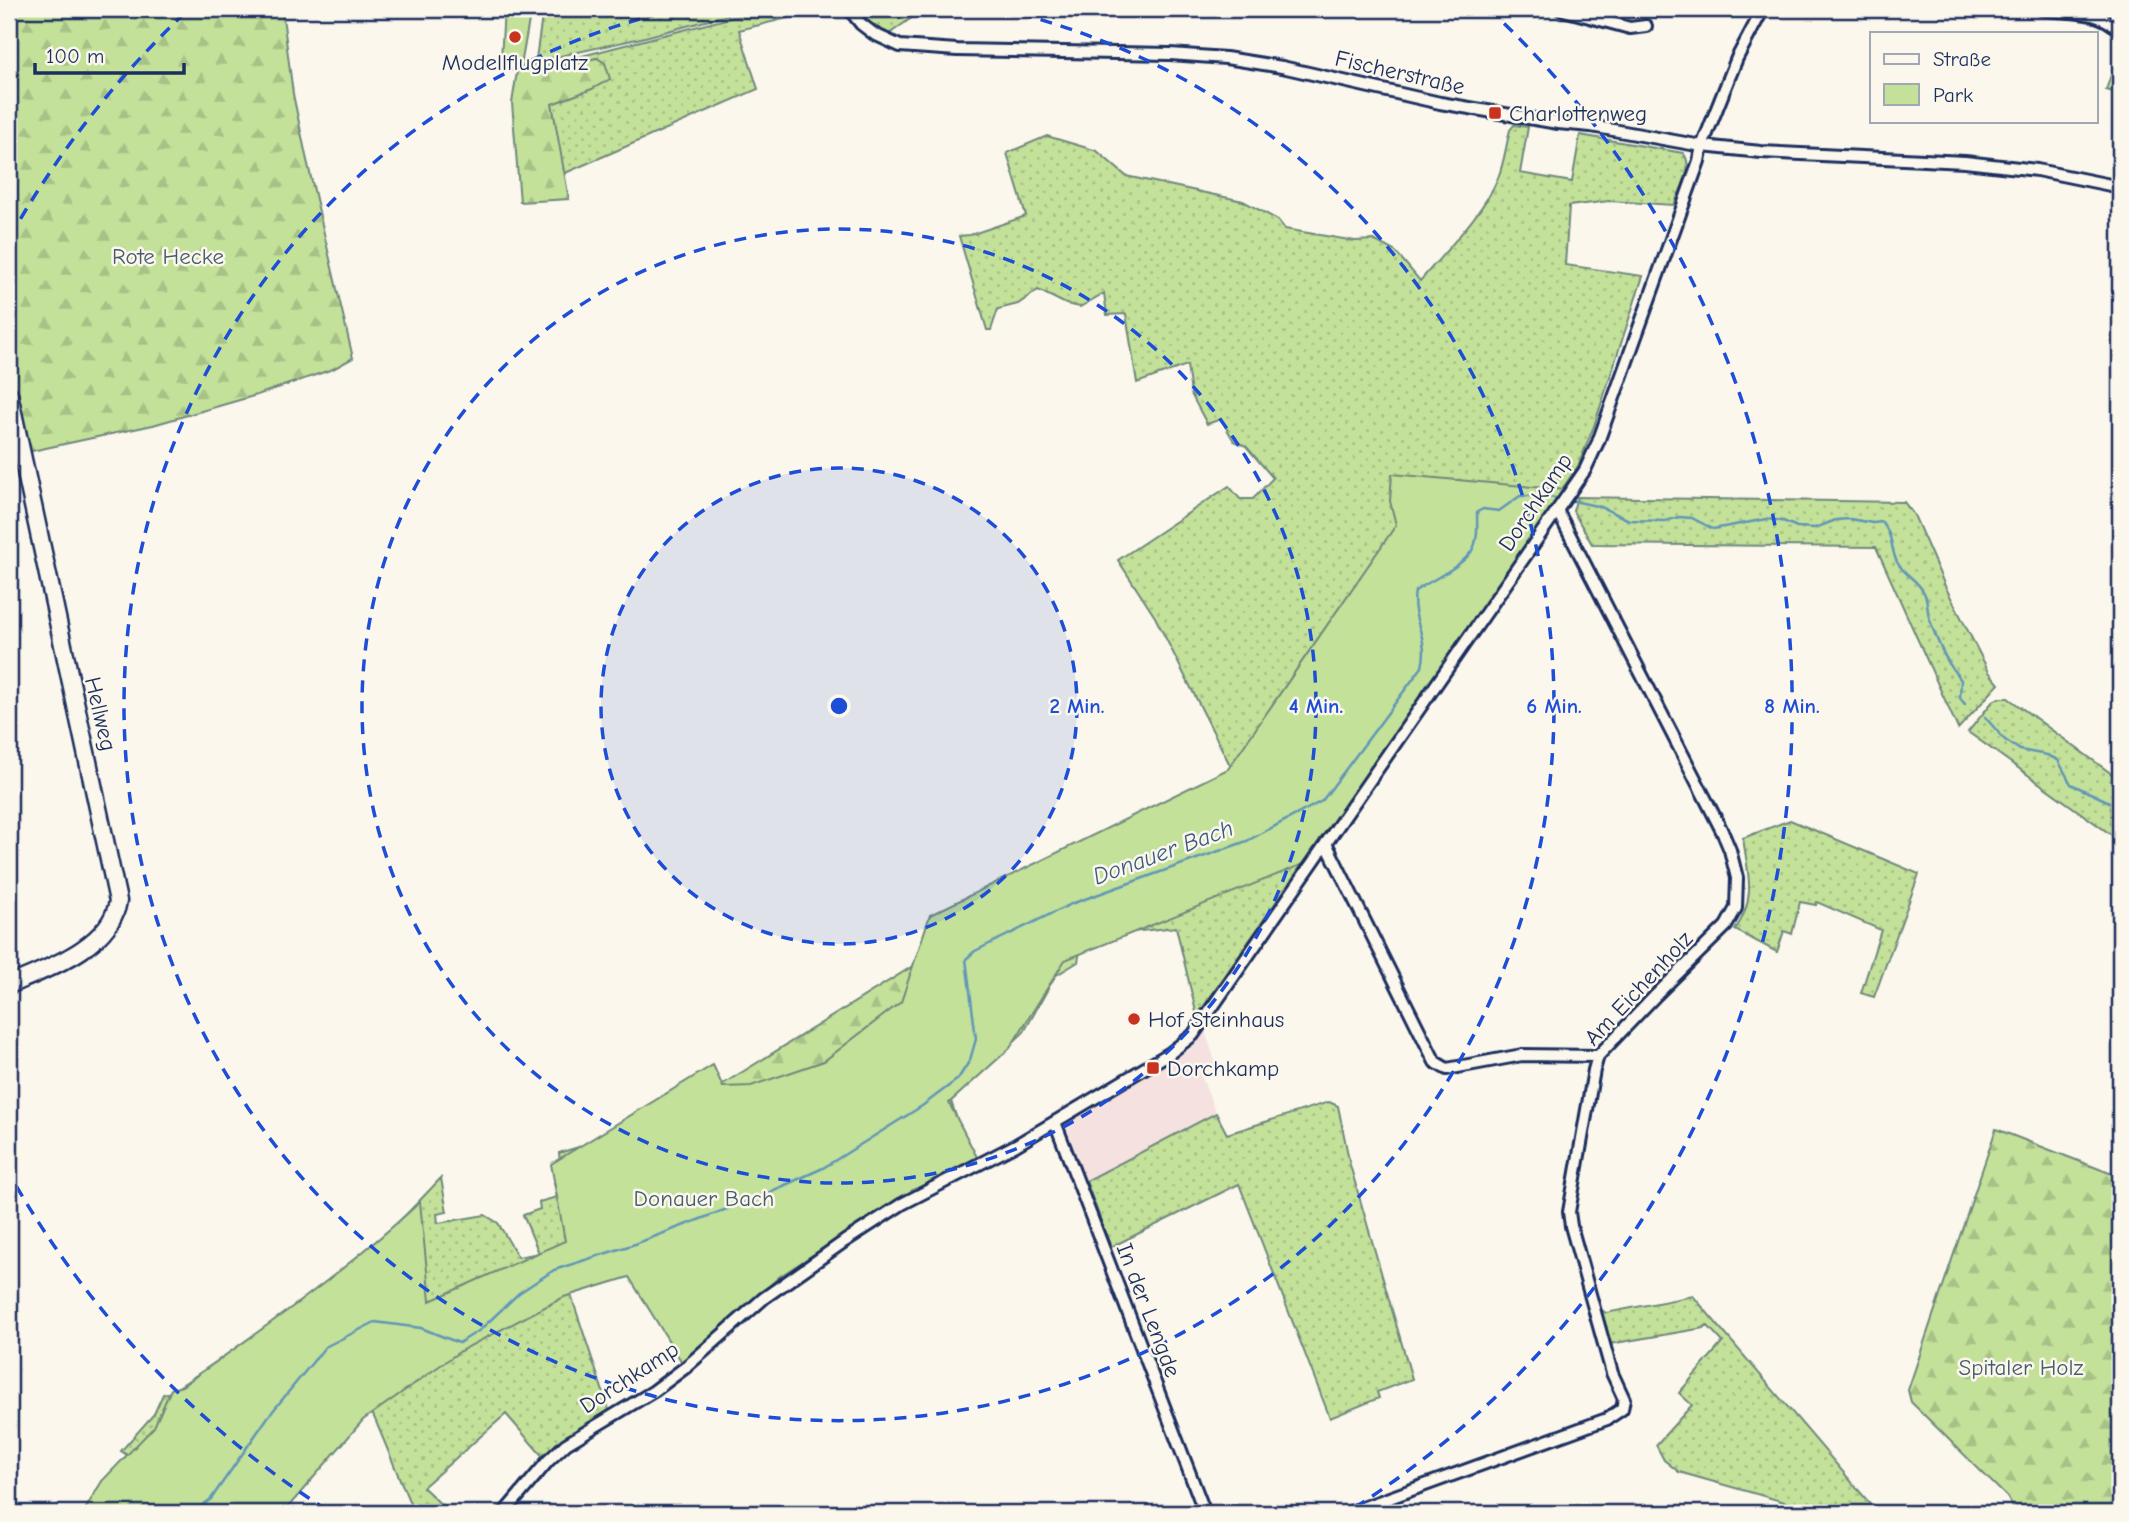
<svg xmlns="http://www.w3.org/2000/svg" width="2129" height="1522" viewBox="0 0 2129 1522" font-family="'Comic Neue',sans-serif">
	<style>
		.built { fill: #f5e1df }
		.grass { fill: url(#grass-dots); stroke: #6f887c; stroke-width: 2 }
		.forest { fill: url(#forest-firs); stroke: #6f887c; stroke-width: 2 }
		.green { fill: #c3e199; stroke: #6f887c; stroke-width: 2 }
		.lines { fill: none; stroke-linecap: round; stroke-linejoin: round }
		.stream { stroke: #6296b7; stroke-width: 2.5 }
		.street-casing { stroke: #1b2f5e; stroke-width: 16 }
		.secondary-casing { stroke: #1b2f5e; stroke-width: 21 }
		.street { stroke: #fbf7ec; stroke-width: 10 }
		.secondary { stroke: #fbf7ec; stroke-width: 16 }
		.ring { fill: none; stroke: #1d4ed8; stroke-width: 3.5; stroke-dasharray: 12 9 }
		.poi-dot { fill: #c8321e; stroke: #fbf7ec; stroke-width: 2.5 }
		.labels { text-anchor: middle; stroke-width: 5; stroke-linejoin: round; paint-order: stroke }
		.poi-label { font-size: 23px; fill: #1b2f5e; stroke: #fbf7ec; text-anchor: start }
		.street-label { font-size: 23px; fill: #1b2f5e; stroke: #fbf7ec }
		.park-label { font-size: 23px; fill: #455c6d; stroke: #fbf7ec }
		.water-label { font-size: 24px; font-style: italic; fill: #385a83; stroke: #fbf7ec }
		.centre { fill: #1d4ed8; stroke: #fbf7ec; stroke-width: 3.5 }
		.ring-label { font-size: 21px; text-anchor: middle; font-weight: bold; fill: #1d4ed8; stroke: #fbf7ec; stroke-width: 5; stroke-linejoin: round; paint-order: stroke }
	</style>
	<defs>
		<pattern id="grass-dots" width="8" height="8" patternUnits="userSpaceOnUse" patternTransform="scale(1.75)"><rect width="8" height="8" fill="#c3e199"/><path d="M2 2h.1M6 6h.1" fill="none" stroke="#a7c186" stroke-width="1.8" stroke-linecap="round"/></pattern>
		<pattern id="forest-firs" width="22" height="20" patternUnits="userSpaceOnUse" patternTransform="scale(1.75)"><rect width="22" height="20" fill="#c3e199"/><path d="M5 1l3.5 6h-7zM16 11l3.5 6h-7z" fill="#a7c186"/></pattern>
	</defs>
	<rect width="100%" height="100%" fill="#fbf7ec"/>
	<filter id="ink" filterUnits="userSpaceOnUse"><feTurbulence type="fractalNoise" baseFrequency=".0143" numOctaves="2"/><feDisplacementMap in="SourceGraphic" scale="14" xChannelSelector="R" yChannelSelector="G"/><feConvolveMatrix kernelMatrix="1 2 1 2 8 2 1 2 1" color-interpolation-filters="sRGB"/></filter>
	<g filter="url(#ink)">
		<path class="built" d="M1205,1031L1217,1067L1200,1073L1216,1113L1086,1181L1064,1123L1190,1049Z"/>
		<path class="grass" d="M543,9H751L641,38L538,61L536,59Z
			M765,9H825L739,30L758,89L563,174L552,104L597,58L537,71L518,65L517,62L522,60L529,64L547,65Z
			M857,9H924L889,34L869,22Z
			M1514,125L1528,127L1520,173L1572,182L1580,135L1683,153C1695,166 1680,190 1674,205L1609,201L1569,206L1565,265L1643,276L1594,426L1578,466L1197,1016L1176,927L1115,934H1083L1078,962L1055,976L1024,1032L951,1101L957,1119L940,1124L962,1169L900,1201L840,1236L730,1316L658,1252L569,1289L609,1410L544,1458L506,1414L423,1487L450,1513H414L347,1352L132,1458L121,1451L154,1414L163,1394L171,1392C241,1345 313,1300 376,1244C399,1223 420,1200 441,1178L447,1212L437,1214L438,1223L485,1215L498,1223L518,1257L539,1253L523,1215L540,1209L539,1202L557,1197L554,1183L562,1181L559,1153L706,1108L1232,769L1155,617L1118,560L1229,486L1240,499H1253L1273,478L1246,446L1234,441L1221,419L1207,424L1191,394L1187,365L1137,383L1126,314L1107,315L1104,293L1080,307L1066,304L1038,290L1018,304L998,309L991,330H987L959,236L970,235L1026,216L1007,153L1047,136L1097,151L1126,176L1243,201L1278,220L1285,229L1355,241L1374,240L1396,252L1420,281C1445,251 1483,214 1498,178C1504,163 1506,146 1510,130Z
			M1577,497L1904,502L1914,515L1945,586L1989,672L1999,684L1958,729L1876,547L1592,544L1573,511Z
			M1999,698H2008L2120,780V841L1968,732L1993,701Z
			M1790,820L1919,874L1874,997L1861,993L1881,930L1817,902L1816,905L1800,902L1792,934L1784,931L1777,952L1735,930C1757,898 1748,874 1743,838Z
			M1329,1102L1338,1106L1350,1165L1412,1379L1377,1392L1379,1398L1330,1418L1239,1184L1111,1247L1086,1181L1216,1113L1227,1134Z
			M1693,1296L1878,1513H1823L1679,1472L1664,1460L1656,1445L1692,1405L1679,1393L1723,1342L1707,1325L1704,1328L1609,1344L1599,1308L1606,1313Z"/>
		<path class="forest" d="M9,9H282L293,94L306,156L353,358L333,369L257,395L153,425L27,452L9,370Z
			M597,58L605,63L610,79L592,89L552,104L569,199L520,202L512,103L518,65L537,71Z
			M942,948L976,1039L706,1108L723,1084Z
			M1996,1129L2120,1177V1513H2016L2007,1497L1911,1402L1908,1390Z"/>
		<path class="green" d="M504,9H531L522,60L508,62L501,59Z
			M2120,61V125L2113,124L2118,93L2106,90L2115,63Z
			M1392,474L1566,490L1306,863L1065,960L1010,1048L949,1103L977,1157L901,1197L779,1277L683,1364L629,1277L564,1297L462,1350L363,1420L283,1513H83L102,1481L154,1427L171,1389L182,1386C264,1328 346,1271 420,1202L430,1301L565,1241L551,1164L713,1065L723,1087L751,1086L824,1061L901,1002L930,915L1228,769L1396,525L1390,501Z"/>
		<g class="lines">
			<path class="stream" d="M1569,500L1601,507L1629,520L1665,521L1679,517L1692,518L1713,529L1767,519L1783,521L1797,527L1815,528L1836,520L1850,519L1873,523L1882,522C1894,537 1890,548 1897,562C1905,576 1919,580 1925,595C1928,602 1927,610 1929,617C1936,639 1946,663 1961,680L1960,698L1965,704
				M1985,717L2005,740L2020,750L2047,755L2058,760L2071,784L2120,807
				M192,1513L211,1499L268,1417L325,1347L375,1322L421,1328L459,1343L480,1330L519,1293L554,1270L635,1244L761,1196L823,1168L922,1106L958,1079L970,1060L976,1039L966,959L975,951L1071,904L1247,841L1322,801L1422,667C1430,636 1410,621 1415,591C1430,581 1462,566 1471,552C1479,541 1477,524 1477,512L1483,509L1499,511L1520,496H1540L1563,499"/>
			<g class="street-casing">
				<path id="street" d="M849,9L861,24L874,34L900,46L957,50L1170,54L1226,58L1282,67L1440,103L1558,123L1591,126L1702,146L1761,152L1965,162L2037,170L2120,187
					M1560,9L1630,28L1646,26
					M2041,9C2069,14 2099,8 2120,31
					M1326,843L1435,1062L1447,1069L1522,1055L1598,1056
					M1055,1122L1205,1513
					M504,1513L548,1461L566,1444L654,1391L686,1367L764,1298L845,1241L902,1204L1016,1145L1170,1053L1193,1035L1585,470L1598,442L1699,161L1702,146L1737,58L1763,9
					M1348,1513L1607,1419L1622,1409L1624,1399L1612,1373L1571,1226L1569,1212L1594,1070L1598,1056L1656,995L1726,926L1736,908L1737,878L1730,850L1722,831L1557,510"/>
			</g>
			<g class="secondary-casing">
				<path id="secondary" d="M9,394L118,901C111,947 46,969 9,985"/>
			</g>
			<use href="#street" class="street"/>
			<use href="#secondary" class="secondary"/>
		</g>
	</g>
	<circle cx="839" cy="706" r="238" fill="#1d4ed8" fill-opacity=".12"/>
	<g class="ring">
		<circle cx="839" cy="706" r="238"/>
		<circle cx="839" cy="706" r="477"/>
		<path d="M1000 9A715 715 0 1 1 678 9"/>
		<path d="M327 1510A953 953 0 0 1 10 1175M10 237A953 953 0 0 1 189 9M1489 9A953 953 0 0 1 1351 1510"/>
	</g>
	<g class="poi-dot">
		<circle cx="515" cy="37" r="7"/>
		<rect x="1488" y="106" width="14" height="14" rx="3.5"/>
		<circle cx="1134" cy="1019" r="7"/>
		<rect x="1146" y="1061" width="14" height="14" rx="3.5"/>
	</g>
	<g class="labels">
		<g class="poi-label">
			<text x="515" y="70" text-anchor="middle">Modellflugplatz</text>
			<text x="1509" y="121">Charlottenweg</text>
			<text x="1148" y="1027">Hof Steinhaus</text>
			<text x="1167" y="1076">Dorchkamp</text>
		</g>
		<g class="street-label">
			<text transform="translate(1400 72) rotate(13)" y="8">Fischerstraße</text>
			<text transform="translate(1535 502) rotate(-56)" y="8">Dorchkamp</text>
			<text transform="translate(101 714) rotate(77)" y="8">Hellweg</text>
			<text transform="translate(1638 988) rotate(-47)" y="8">Am Eichenholz</text>
			<text transform="translate(1149 1310) rotate(69)" y="8">In der Lengde</text>
			<text transform="translate(629 1377) rotate(-33)" y="8">Dorchkamp</text>
		</g>
		<g class="park-label">
			<text x="168" y="264">Rote Hecke</text>
			<text x="704" y="1206">Donauer Bach</text>
			<text x="2021" y="1375">Spitaler Holz</text>
		</g>
		<g class="water-label">
			<text transform="translate(1163 852) rotate(-20)" y="8">Donauer Bach</text>
		</g>
	</g>
	<circle cx="839" cy="706" r="10" class="centre"/>
	<g class="ring-label">
		<text x="1077" y="713">2 Min.</text>
		<text x="1316" y="713">4 Min.</text>
		<text x="1554" y="713">6 Min.</text>
		<text x="1792" y="713">8 Min.</text>
	</g>
	<rect width="2129" height="1522" fill="none" stroke="#fbf7ec" stroke-width="35"/>
	<rect x="18" y="18" width="2094" height="1487" fill="none" stroke="#1b2f5e" stroke-width="2.5" filter="url(#ink)"/>
	<rect x="1870" y="32" width="228" height="91" fill="#fbf7ec" stroke="#a1a7b3" stroke-width="2"/>
	<rect x="1884" y="54" width="35" height="10" fill="#fbf7ec" stroke="#a1a7b3" stroke-width="2"/>
	<text x="1933" y="66" font-size="21" fill="#1b2f5e">Straße</text>
	<rect x="1884" y="84" width="35" height="21" fill="#c3e199" stroke="#a1a7b3" stroke-width="2"/>
	<text x="1933" y="102" font-size="21" fill="#1b2f5e">Park</text>
	<path d="M35 63v10h149v-10" fill="none" stroke="#1b2f5e" stroke-width="3.5"/>
	<text x="46" y="63" font-size="21" fill="#1b2f5e" stroke="#fbf7ec" stroke-width="5" paint-order="stroke">100 m</text>
</svg>
